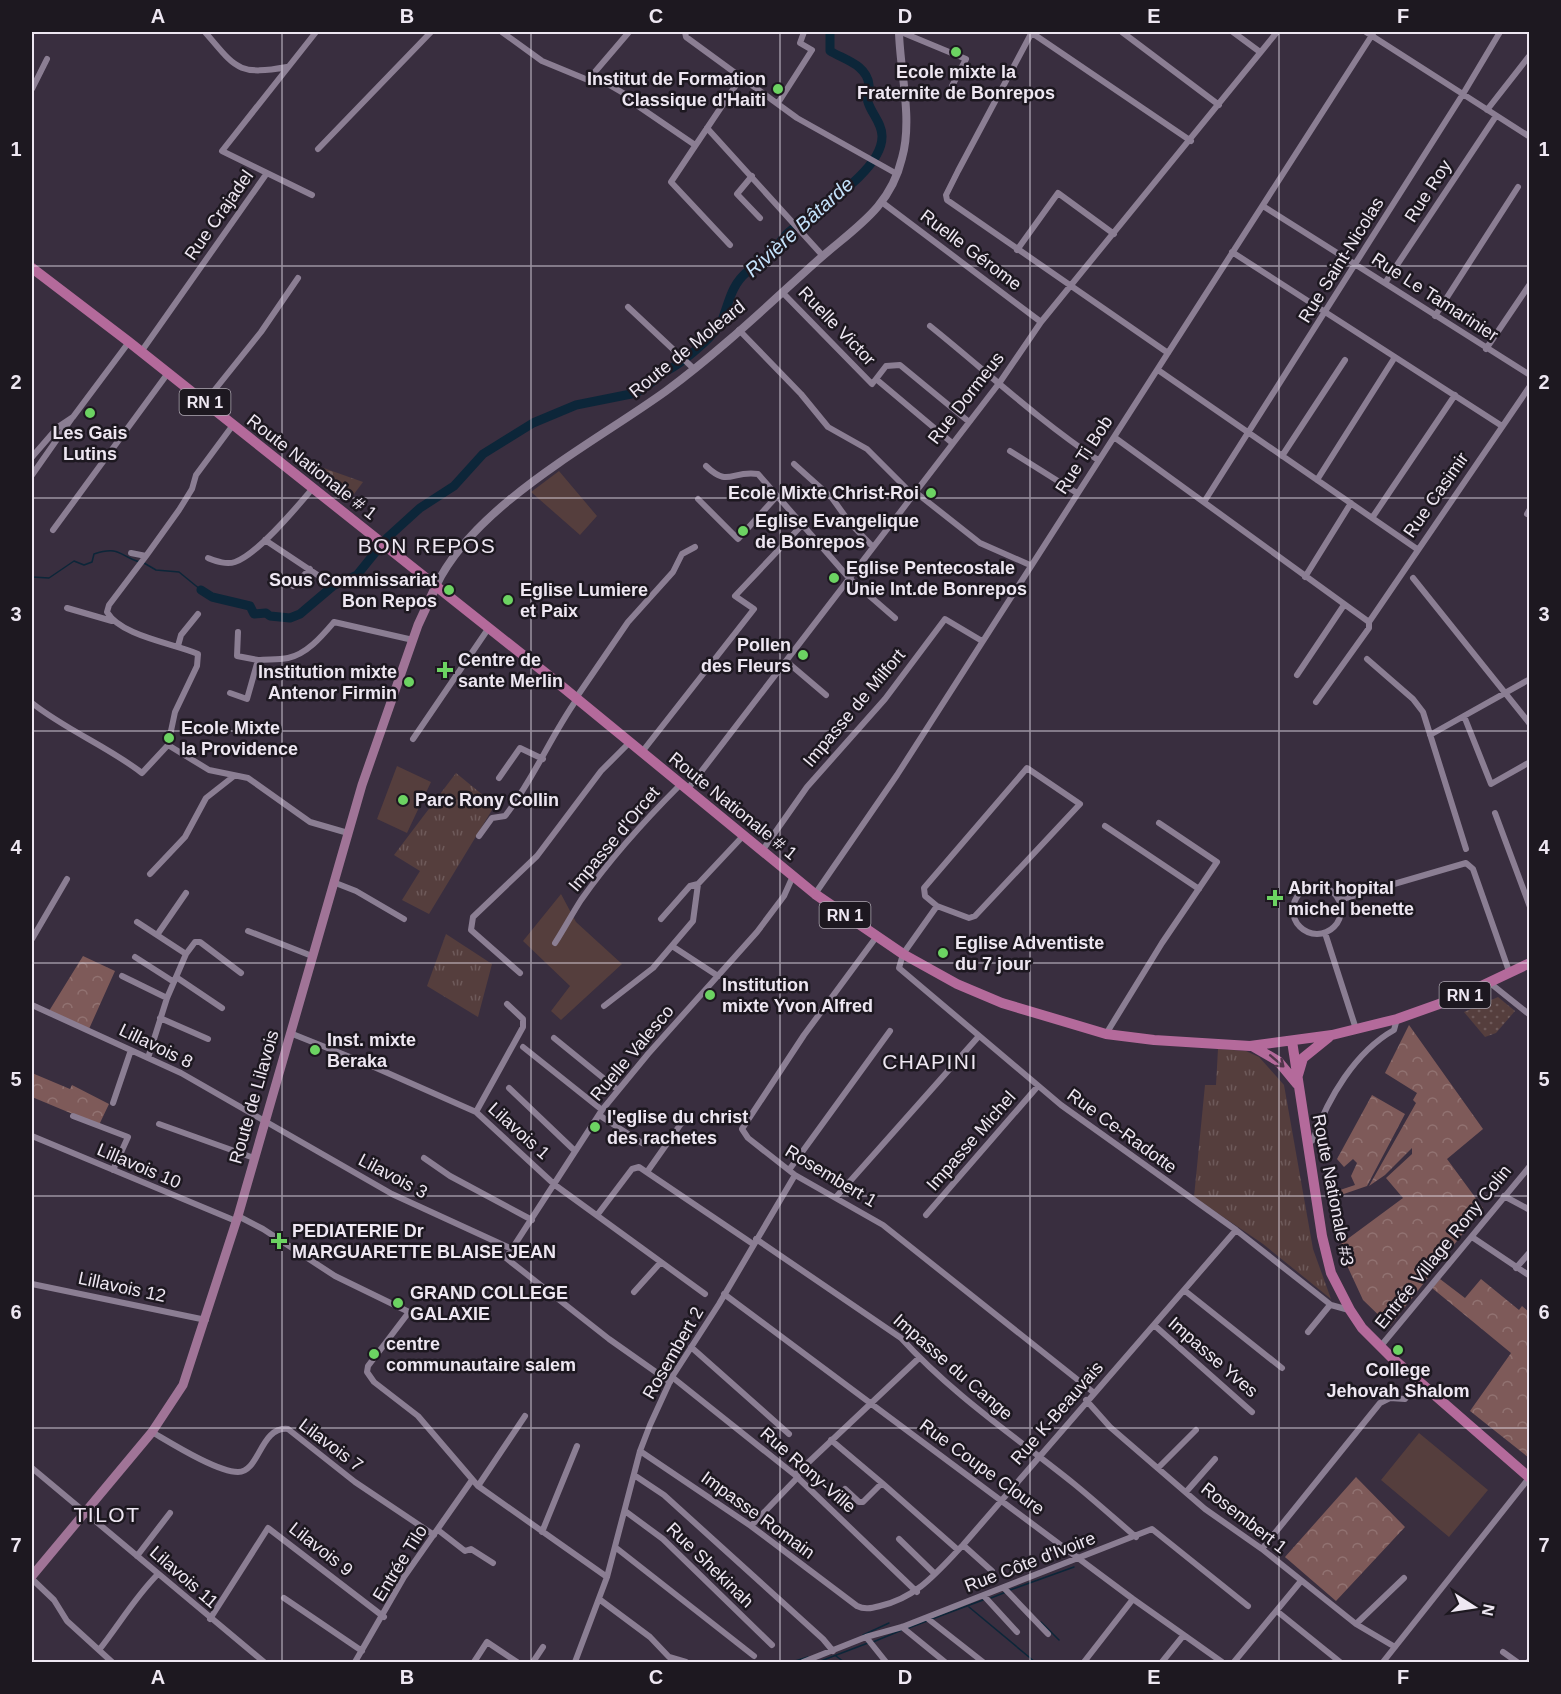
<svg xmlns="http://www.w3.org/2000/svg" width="1561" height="1694" viewBox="0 0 1561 1694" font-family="Helvetica,sans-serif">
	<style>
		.grass { fill: #553e3d }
		.forest { fill: url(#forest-crowns) }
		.cemetery { fill: url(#cemetery-stones) }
		.park { fill: url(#park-tufts) }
		.garden { fill: url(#garden-dots) }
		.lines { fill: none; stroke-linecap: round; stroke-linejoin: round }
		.stream { stroke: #0c2639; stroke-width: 1.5 }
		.river { stroke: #0c2639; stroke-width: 9 }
		.minor { stroke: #8b7e93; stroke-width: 6 }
		.tertiary { stroke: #8b7e93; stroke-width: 8 }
		.secondary { stroke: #a07497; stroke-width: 9 }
		.primary { stroke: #b46a9b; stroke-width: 10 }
		.oneway { stroke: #52354b }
		.grid { fill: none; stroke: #eee7f2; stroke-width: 1.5; stroke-opacity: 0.55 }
		.poi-dot { fill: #6cd362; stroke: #1d1820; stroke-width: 2 }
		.labels { text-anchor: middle; stroke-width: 5; stroke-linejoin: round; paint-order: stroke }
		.shield { fill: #1d1820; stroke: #afa9b3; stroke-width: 1.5 }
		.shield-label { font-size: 16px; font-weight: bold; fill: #eee7f2 }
		.poi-label { font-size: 18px; font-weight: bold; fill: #eee7f2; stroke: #1d1820; text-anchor: start }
		.street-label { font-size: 18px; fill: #eee7f2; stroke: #1d1820 }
		.water-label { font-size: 20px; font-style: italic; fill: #c5e3fc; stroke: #1d1820 }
		.quarter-label { font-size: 21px; letter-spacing: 1.5px; fill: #eee7f2; stroke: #1d1820 }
		.neatline { fill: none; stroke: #eee7f2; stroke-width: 2 }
		.grid-label { font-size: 20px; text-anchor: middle; font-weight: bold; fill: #eee7f2 }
	</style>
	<defs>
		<pattern id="forest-crowns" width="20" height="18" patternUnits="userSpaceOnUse" patternTransform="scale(1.5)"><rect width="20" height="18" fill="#7e5a59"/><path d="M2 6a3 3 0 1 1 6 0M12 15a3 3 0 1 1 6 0" fill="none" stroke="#917271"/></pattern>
		<pattern id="cemetery-stones" width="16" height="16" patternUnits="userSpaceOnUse" patternTransform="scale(1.5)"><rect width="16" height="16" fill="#553e3d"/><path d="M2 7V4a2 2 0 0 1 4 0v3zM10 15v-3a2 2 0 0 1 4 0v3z" fill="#6e5a5a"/></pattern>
		<pattern id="park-tufts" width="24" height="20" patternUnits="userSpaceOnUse" patternTransform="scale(1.5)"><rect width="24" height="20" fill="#553e3d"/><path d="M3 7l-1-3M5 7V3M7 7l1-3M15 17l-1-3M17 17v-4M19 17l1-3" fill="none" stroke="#6e5a5a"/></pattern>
		<pattern id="garden-dots" width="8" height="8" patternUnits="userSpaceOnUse" patternTransform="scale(1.5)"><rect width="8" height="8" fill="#553e3d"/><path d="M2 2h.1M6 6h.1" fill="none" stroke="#6e5a5a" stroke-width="1.8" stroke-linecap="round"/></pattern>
	</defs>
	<rect width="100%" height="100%" fill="#392e3f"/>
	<path class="grass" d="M559,471L597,516L580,535L531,492Z
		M397,766L431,782L407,833L377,819Z
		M561,894L576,922L622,964L561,1020L551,1011L570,986L523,941Z
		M1419,1433L1488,1490L1449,1537L1381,1480Z"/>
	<path class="forest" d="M83,956L115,971L89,1029L49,1011Z
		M1409,1025L1483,1129L1447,1159L1483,1208L1390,1326L1363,1300L1338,1246L1403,1198L1386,1178L1412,1154V1148L1385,1175L1369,1186L1416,1103L1413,1100L1417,1093L1385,1073Z
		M32,1073L70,1089L72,1085L109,1104L99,1125L32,1097Z
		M1372,1095L1405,1114L1367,1186L1338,1196L1337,1191L1355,1185L1351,1176L1357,1163L1353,1159L1344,1167L1337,1159Z
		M1440,1279L1465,1298L1481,1279L1519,1310L1522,1306L1529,1312V1458L1470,1411L1511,1353L1432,1288Z
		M1356,1477L1405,1527L1336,1601L1285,1557Z"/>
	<path class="cemetery" d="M287,455L363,482L348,502Z"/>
	<path class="park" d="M456,773L495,805L429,914L402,900L420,871L394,855Z
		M446,934L492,964L478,1017L427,986Z
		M1218,1049L1246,1051L1259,1057L1284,1085L1313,1249L1331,1299L1263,1244L1194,1197L1205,1085H1216Z"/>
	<path class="garden" d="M1498,997L1515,1011L1496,1033L1485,1037L1464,1012Z"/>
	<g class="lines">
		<path class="stream" d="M144,563L156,570L179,572L201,590
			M32,577L49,578L74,561L84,565L92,562L94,554C121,545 120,557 140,562
			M1010,1590L1074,1567
			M991,1598L1006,1592
			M969,1607L1035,1662
			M932,1619L983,1600
			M1041,1622L1059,1640
			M906,1629L927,1621
			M863,1635L889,1623
			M873,1642L902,1630
			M836,1656L844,1662
			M792,1662L808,1657
			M818,1662L868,1643"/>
		<path class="river" d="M201,590L212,597L250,606L254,614L266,613L270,616L290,618L300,614L333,586L357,575L387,538L420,508L454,486L483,454L533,423L576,405L636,393L652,382L658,374C674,371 716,336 722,320C729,303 731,285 747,272C754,267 763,265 769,257C776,249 781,239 789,232C813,211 883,172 882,136C882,123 871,113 868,102C866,98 870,91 869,85C867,65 845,60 830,51V32"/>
		<path class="minor" d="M205,32C236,68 237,76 287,67
			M502,32L542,61L588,80L606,83L630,97L638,106L695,145
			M685,32L686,37L797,118L897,174
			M901,32L966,59L952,86
			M1032,32L958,171L946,195L947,200L1168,353
			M1122,32L1219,105
			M1233,32L1260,52
			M1366,32L1530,137
			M1032,33L1191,141
			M588,80L629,32
			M32,89L47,59
			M778,103L812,50L800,43L804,32
			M1487,110L1530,55
			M707,128L823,256
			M318,149L431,32
			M267,173L312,195
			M752,176L737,194L760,218
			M883,203L1041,322
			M1263,206L1530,375
			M730,245L671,182L742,76
			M1017,250L1058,193L1114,234
			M1232,252L1502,426
			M1385,283L1496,116
			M782,292L872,384L876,379L951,442
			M628,307L693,368
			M1435,316L1518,187
			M930,326C986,371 1038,420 1098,460
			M739,330L801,394L828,427L867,449L912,494
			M1486,349L1530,284
			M141,352L267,173L222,151L316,32
			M1158,370L1417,549
			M876,379L886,366L900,365L968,421
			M205,402L261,332L298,278
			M1114,437L1369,622
			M1010,451L1077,493
			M1282,456L1345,360
			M32,457L58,427L73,417L129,342
			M794,464L832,498L850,523L873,547
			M706,466C729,488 731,470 758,474L849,578L895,618
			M32,475L72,418
			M1317,480L1395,357
			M914,491L980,543L1030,565
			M698,499L738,539L777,496
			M1204,502L1463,94L1500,32
			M1527,514L1530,509
			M1372,518L1455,395
			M53,530L168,373
			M265,540L328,582
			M131,553L146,556L179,510L192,489L196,475L233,425
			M146,556L109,605L107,612C121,636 172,643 198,654L197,666L175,712L168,745
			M208,558C216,561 226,565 235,562C258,554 297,507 313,488
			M1305,577L1351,503
			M1413,578L1530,724
			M293,586L310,569
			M67,608L112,621
			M238,632L237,656L258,660
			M178,646L181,635L198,614
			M1367,659L1413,699L1423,712L1466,849
			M786,661L826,695
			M1297,675L1344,605
			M230,693L247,699L258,660C268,659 278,660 288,658C307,654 322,636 334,622L413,640
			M576,698L628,622L673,572L682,554L695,547
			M1316,702L1369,628V622L1530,386
			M32,703C66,730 107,746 142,773L168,745L209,770L248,778L310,822L348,833
			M1464,716L1491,784L1530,762
			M1430,735L1530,679
			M413,739L488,629
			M642,752L754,609L735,596L803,524
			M499,778L520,748L543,759
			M687,790L1000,382L1041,322L1277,32
			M1495,813L1530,907
			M1105,826L1199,889
			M479,836L492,818L505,816C534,779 550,737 577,699
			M762,851L807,787L885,699L945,619L982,641
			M150,874L185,837L206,798L234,776
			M333,882L356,891L404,919
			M1293 910a24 24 0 1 1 48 0a24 24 0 1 1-48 0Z
			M815,894L897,775L1374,32
			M1339,900L1466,863L1473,869L1510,974
			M937,906L925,896L924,888L1027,768L1080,804L975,916L969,918L937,906L903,954L899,968L1061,1105L1236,1230L1331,1305L1349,1310
			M661,919L690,886L698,884
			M137,922L186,954L167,998L148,1058
			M248,931L312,956
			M1325,933L1356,1029
			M157,935L186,893
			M877,936L804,1035L742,1129L748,1138L795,1175L883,1225L1093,1392
			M32,939L67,879
			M555,943C564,929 572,914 581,900C610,859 644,821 680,785
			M672,946L718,976
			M186,954L195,942H200L241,973
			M135,957L174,982
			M520,973L471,930L473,917L537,856L601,771L629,743
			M122,976L167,998
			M176,977L222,1008
			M1490,983L1530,1015
			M32,1005L181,1073L392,1194L512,1249
			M604,1006L653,968L693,921L698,884L743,836
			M160,1018L208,1039
			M290,1033L365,1063L476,1112L555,1185L705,1294
			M1106,1034L1162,943L1217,862L1159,823
			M554,1038L618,1090
			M523,1047L602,1110
			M509,1088L575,1151
			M113,1103L131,1050
			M476,1112L523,1027V1019L507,1004
			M599,1115L642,1143
			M73,1116L128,1137L113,1170
			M159,1124L254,1158
			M32,1136L236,1221
			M1308,1144L1313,1140C1328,1098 1355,1052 1394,1030L1397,1019
			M424,1158L450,1176L532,1220
			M789,1170L890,1031
			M647,1172L685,1118
			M1504,1196L1530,1210
			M836,1197L979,1036
			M598,1214L632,1169L639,1167L753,1244
			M926,1215L1038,1086
			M238,1216L263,1229L335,1276L409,1312L368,1366L367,1372L374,1382L418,1416L478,1486L607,1577
			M1472,1237L1530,1276
			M756,1239L901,1338C953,1395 1013,1435 1073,1483C1094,1500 1115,1519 1136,1537
			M1516,1268L1530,1252
			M32,1284L206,1320
			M1184,1290L1282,1368
			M634,1292L661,1262
			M724,1294L1133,1599L1222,1662
			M1154,1325L1252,1412
			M1308,1332L1330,1305
			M691,1347L789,1434
			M1380,1347L1530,1166
			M672,1377L795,1475L917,1592
			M670,1382L609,1339L506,1258L602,1110L648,1054L757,932L784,896L793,876
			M1086,1400L1110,1427L1205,1509L1262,1549L1356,1624L1395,1647
			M152,1432C171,1443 217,1472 238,1472C260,1472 260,1426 288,1429L355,1482L434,1535
			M831,1440L882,1483
			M640,1451L751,1526L857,1606C865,1610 872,1608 880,1606C918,1597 937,1572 963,1545L1236,1230
			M1159,1467L1196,1430
			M32,1468L264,1662
			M634,1475L664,1495L823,1639L833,1651
			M795,1475L919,1358
			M478,1486L525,1416
			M845,1489L859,1502H863L882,1483L958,1550
			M1186,1492L1215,1459
			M625,1511L663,1539L772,1645
			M751,1526L798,1477
			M438,1530L465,1551L471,1549L493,1563
			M542,1532L577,1446
			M899,1539L935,1574
			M963,1545L992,1571
			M615,1547L754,1656
			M1262,1549L1380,1403L1390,1398L1405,1399L1418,1381
			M137,1556L170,1513
			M32,1579L54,1600L67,1621L112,1662
			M1004,1588L1048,1634
			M984,1596L1017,1632
			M284,1598L362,1651
			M599,1599L650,1637L669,1657L686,1662
			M1278,1612L1340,1662
			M927,1618L983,1662
			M210,1619L268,1528L384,1617
			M1356,1624L1404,1578
			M902,1627L945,1662
			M866,1637L886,1662
			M99,1650C119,1625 135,1597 158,1574
			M1503,1652L1517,1662
			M355,1662L404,1577L472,1480
			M474,1662L487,1642L517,1662
			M533,1662L543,1647
			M575,1662L607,1577L640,1451L650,1425L672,1377L719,1304L795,1175
			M803,1662L866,1637L902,1627L1152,1529L1248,1606
			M1084,1662L1133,1599
			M1162,1662L1183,1636
			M1234,1662L1301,1581
			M1383,1662L1529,1478
			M1528,1662L1530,1660"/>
		<path class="tertiary" d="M436,586C474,505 594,443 666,391C719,352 768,305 817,261C854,228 890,209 902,158C913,119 900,72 899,32"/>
		<path class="secondary" d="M32,1576L152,1432L183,1385L238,1216L362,785L418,625L436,586"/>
		<path class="primary" d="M32,268L129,342L548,675L815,894L903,954L957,984L1002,1003L1106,1034L1154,1040L1250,1046L1332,1035L1397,1019L1456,998L1530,963
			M1292,1041L1322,1236L1331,1273L1350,1310L1362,1328L1391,1357L1530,1478
			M1252,1046L1278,1061L1297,1084
			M1298,1075L1303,1058L1329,1037"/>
	</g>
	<defs><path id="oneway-shaft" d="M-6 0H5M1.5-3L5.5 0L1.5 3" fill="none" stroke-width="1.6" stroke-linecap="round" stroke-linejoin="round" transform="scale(1.5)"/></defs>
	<use class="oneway" href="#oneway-shaft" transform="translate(1277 1061) rotate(40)"/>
	<path class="grid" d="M282,32V1662M531,32V1662M780,32V1662M1030,32V1662M1279,32V1662M32,266H1530M32,498H1530M32,731H1530M32,963H1530M32,1196H1530M32,1428H1530"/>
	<g class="poi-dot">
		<circle cx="956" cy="52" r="6"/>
		<circle cx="778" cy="89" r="6"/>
		<circle cx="90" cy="413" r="6"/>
		<circle cx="931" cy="493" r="6"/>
		<circle cx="743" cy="531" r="6"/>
		<circle cx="834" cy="578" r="6"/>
		<circle cx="449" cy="590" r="6"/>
		<circle cx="508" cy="600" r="6"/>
		<circle cx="803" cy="655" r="6"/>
		<path d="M442 661h6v6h6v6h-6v6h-6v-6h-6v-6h6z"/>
		<circle cx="409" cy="682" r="6"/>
		<circle cx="169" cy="738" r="6"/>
		<circle cx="403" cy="800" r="6"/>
		<path d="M1272 889h6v6h6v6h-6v6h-6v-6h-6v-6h6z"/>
		<circle cx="943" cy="953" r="6"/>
		<circle cx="710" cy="995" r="6"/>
		<circle cx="315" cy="1050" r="6"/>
		<circle cx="595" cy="1127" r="6"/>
		<path d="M276 1232h6v6h6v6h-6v6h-6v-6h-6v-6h6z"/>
		<circle cx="398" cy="1303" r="6"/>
		<circle cx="1398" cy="1350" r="6"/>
		<circle cx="374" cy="1354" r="6"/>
	</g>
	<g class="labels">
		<g class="shield">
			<rect x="179.5" y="389" width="51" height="26" rx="4.5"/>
			<rect x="819.5" y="902" width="51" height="26" rx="4.5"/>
			<rect x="1439.5" y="982" width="51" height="26" rx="4.5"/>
		</g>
		<g class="shield-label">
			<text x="205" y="408">RN 1</text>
			<text x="845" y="921">RN 1</text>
			<text x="1465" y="1001">RN 1</text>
		</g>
		<g class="poi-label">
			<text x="956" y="78" text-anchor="middle">Ecole mixte la<tspan x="956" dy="21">Fraternite de Bonrepos</tspan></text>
			<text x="766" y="85" text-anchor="end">Institut de Formation<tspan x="766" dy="21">Classique d'Haiti</tspan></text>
			<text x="90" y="439" text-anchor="middle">Les Gais<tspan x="90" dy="21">Lutins</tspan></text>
			<text x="919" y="499" text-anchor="end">Ecole Mixte Christ-Roi</text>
			<text x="755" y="527">Eglise Evangelique<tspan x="755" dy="21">de Bonrepos</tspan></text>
			<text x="846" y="574">Eglise Pentecostale<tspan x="846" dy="21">Unie Int.de Bonrepos</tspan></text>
			<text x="437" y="586" text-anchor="end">Sous Commissariat<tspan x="437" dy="21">Bon Repos</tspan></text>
			<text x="520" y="596">Eglise Lumiere<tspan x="520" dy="21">et Paix</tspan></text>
			<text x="791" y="651" text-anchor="end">Pollen<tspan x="791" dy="21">des Fleurs</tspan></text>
			<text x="458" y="666">Centre de<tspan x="458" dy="21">sante Merlin</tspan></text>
			<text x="397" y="678" text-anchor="end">Institution mixte<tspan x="397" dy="21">Antenor Firmin</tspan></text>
			<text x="181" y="734">Ecole Mixte<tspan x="181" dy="21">la Providence</tspan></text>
			<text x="415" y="806">Parc Rony Collin</text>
			<text x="1288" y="894">Abrit hopital<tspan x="1288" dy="21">michel benette</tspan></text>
			<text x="955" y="949">Eglise Adventiste<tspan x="955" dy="21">du 7 jour</tspan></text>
			<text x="722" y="991">Institution<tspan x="722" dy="21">mixte Yvon Alfred</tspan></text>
			<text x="327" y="1046">Inst. mixte<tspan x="327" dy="21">Beraka</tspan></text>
			<text x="607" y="1123">l'eglise du christ<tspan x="607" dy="21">des rachetes</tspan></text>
			<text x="292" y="1237">PEDIATERIE Dr<tspan x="292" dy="21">MARGUARETTE BLAISE JEAN</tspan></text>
			<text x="410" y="1299">GRAND COLLEGE<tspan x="410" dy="21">GALAXIE</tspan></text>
			<text x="386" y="1350">centre<tspan x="386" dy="21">communautaire salem</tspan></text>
			<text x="1398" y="1376" text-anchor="middle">College<tspan x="1398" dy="21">Jehovah Shalom</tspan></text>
		</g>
		<g class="street-label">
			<text transform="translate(1428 191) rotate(-57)" y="6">Rue Roy</text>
			<text transform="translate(219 215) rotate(-55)" y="6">Rue Crajadel</text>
			<text transform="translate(971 250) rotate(37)" y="6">Ruelle Gérome</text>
			<text transform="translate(1341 260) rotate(-58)" y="6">Rue Saint-Nicolas</text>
			<text transform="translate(1435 297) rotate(33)" y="6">Rue Le Tamarinier</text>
			<text transform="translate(837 326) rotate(46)" y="6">Ruelle Victor</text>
			<text transform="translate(687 349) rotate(-39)" y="6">Route de Moleard</text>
			<text transform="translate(966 398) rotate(-52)" y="6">Rue Dormeus</text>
			<text transform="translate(1084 455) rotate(-57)" y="6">Rue Ti Bob</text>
			<text transform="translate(312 467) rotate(38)" y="6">Route Nationale # 1</text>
			<text transform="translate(1436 495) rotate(-55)" y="6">Rue Casimir</text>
			<text transform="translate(854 708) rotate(-50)" y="6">Impasse de Milfort</text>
			<text transform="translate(733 806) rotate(39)" y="6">Route Nationale # 1</text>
			<text transform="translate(614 839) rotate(-50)" y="6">Impasse d'Orcet</text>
			<text transform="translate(156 1046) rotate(26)" y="6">Lillavois 8</text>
			<text transform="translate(632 1053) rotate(-50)" y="6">Ruelle Valesco</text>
			<text transform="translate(254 1097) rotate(-74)" y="6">Route de Lilavois</text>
			<text transform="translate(519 1131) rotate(42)" y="6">Lilavois 1</text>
			<text transform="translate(1122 1131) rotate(36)" y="6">Rue Ce-Radotte</text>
			<text transform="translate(971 1141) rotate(-49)" y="6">Impasse Michel</text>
			<text transform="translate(139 1166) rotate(23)" y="6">Lillavois 10</text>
			<text transform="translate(393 1176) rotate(28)" y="6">Lilavois 3</text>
			<text transform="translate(831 1176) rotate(31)" y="6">Rosembert 1</text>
			<text transform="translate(1333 1190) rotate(79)" y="6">Route Nationale #3</text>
			<text transform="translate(1443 1247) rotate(-51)" y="6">Entrée Village Rony Colin</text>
			<text transform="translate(122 1287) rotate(12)" y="6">Lillavois 12</text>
			<text transform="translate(673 1353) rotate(-60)" y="6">Rosembert 2</text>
			<text transform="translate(1213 1357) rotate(41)" y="6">Impasse Yves</text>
			<text transform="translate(953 1367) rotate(41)" y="6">Impasse du Cange</text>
			<text transform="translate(1057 1413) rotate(-49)" y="6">Rue K-Beauvais</text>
			<text transform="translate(331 1445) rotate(37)" y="6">Lilavois 7</text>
			<text transform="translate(982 1467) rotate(36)" y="6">Rue Coupe Cloure</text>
			<text transform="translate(808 1470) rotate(41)" y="6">Rue Rony-Ville</text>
			<text transform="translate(758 1515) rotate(36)" y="6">Impasse Romain</text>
			<text transform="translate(1244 1518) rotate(38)" y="6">Rosembert 1</text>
			<text transform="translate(321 1549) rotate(38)" y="6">Lilavois 9</text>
			<text transform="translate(1030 1562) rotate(-21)" y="6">Rue Côte d'Ivoire</text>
			<text transform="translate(400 1563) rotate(-58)" y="6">Entrée Tilo</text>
			<text transform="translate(710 1565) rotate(44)" y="6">Rue Shekinah</text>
			<text transform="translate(184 1577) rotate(41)" y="6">Lilavois 11</text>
		</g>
		<g class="water-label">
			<text transform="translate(799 227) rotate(-42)" y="7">Rivière Bâtarde</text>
		</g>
		<g class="quarter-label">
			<text x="427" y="553">BON REPOS</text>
			<text x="930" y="1069">CHAPINI</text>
			<text x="107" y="1522">TILOT</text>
		</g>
	</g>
	<rect width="1561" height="1694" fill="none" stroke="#1d1820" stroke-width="66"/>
	<g transform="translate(1474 1607) rotate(102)" stroke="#1d1820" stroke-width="4.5" paint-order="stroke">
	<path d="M0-4.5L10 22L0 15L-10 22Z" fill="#eee7f2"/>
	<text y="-9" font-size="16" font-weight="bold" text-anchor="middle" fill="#eee7f2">N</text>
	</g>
	<rect x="33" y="33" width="1495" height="1628" class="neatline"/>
	<g class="grid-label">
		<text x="158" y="23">A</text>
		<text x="407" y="23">B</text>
		<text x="656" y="23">C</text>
		<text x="905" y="23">D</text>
		<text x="1154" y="23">E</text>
		<text x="1403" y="23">F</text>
		<text x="16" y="156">1</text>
		<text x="1544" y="156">1</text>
		<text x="16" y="389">2</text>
		<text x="1544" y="389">2</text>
		<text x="16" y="621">3</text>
		<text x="1544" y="621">3</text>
		<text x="16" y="854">4</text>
		<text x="1544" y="854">4</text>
		<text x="16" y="1086">5</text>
		<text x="1544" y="1086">5</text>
		<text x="16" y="1319">6</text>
		<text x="1544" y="1319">6</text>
		<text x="16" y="1552">7</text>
		<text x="1544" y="1552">7</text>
		<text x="158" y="1684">A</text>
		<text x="407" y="1684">B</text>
		<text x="656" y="1684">C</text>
		<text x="905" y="1684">D</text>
		<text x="1154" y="1684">E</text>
		<text x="1403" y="1684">F</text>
	</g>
</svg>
